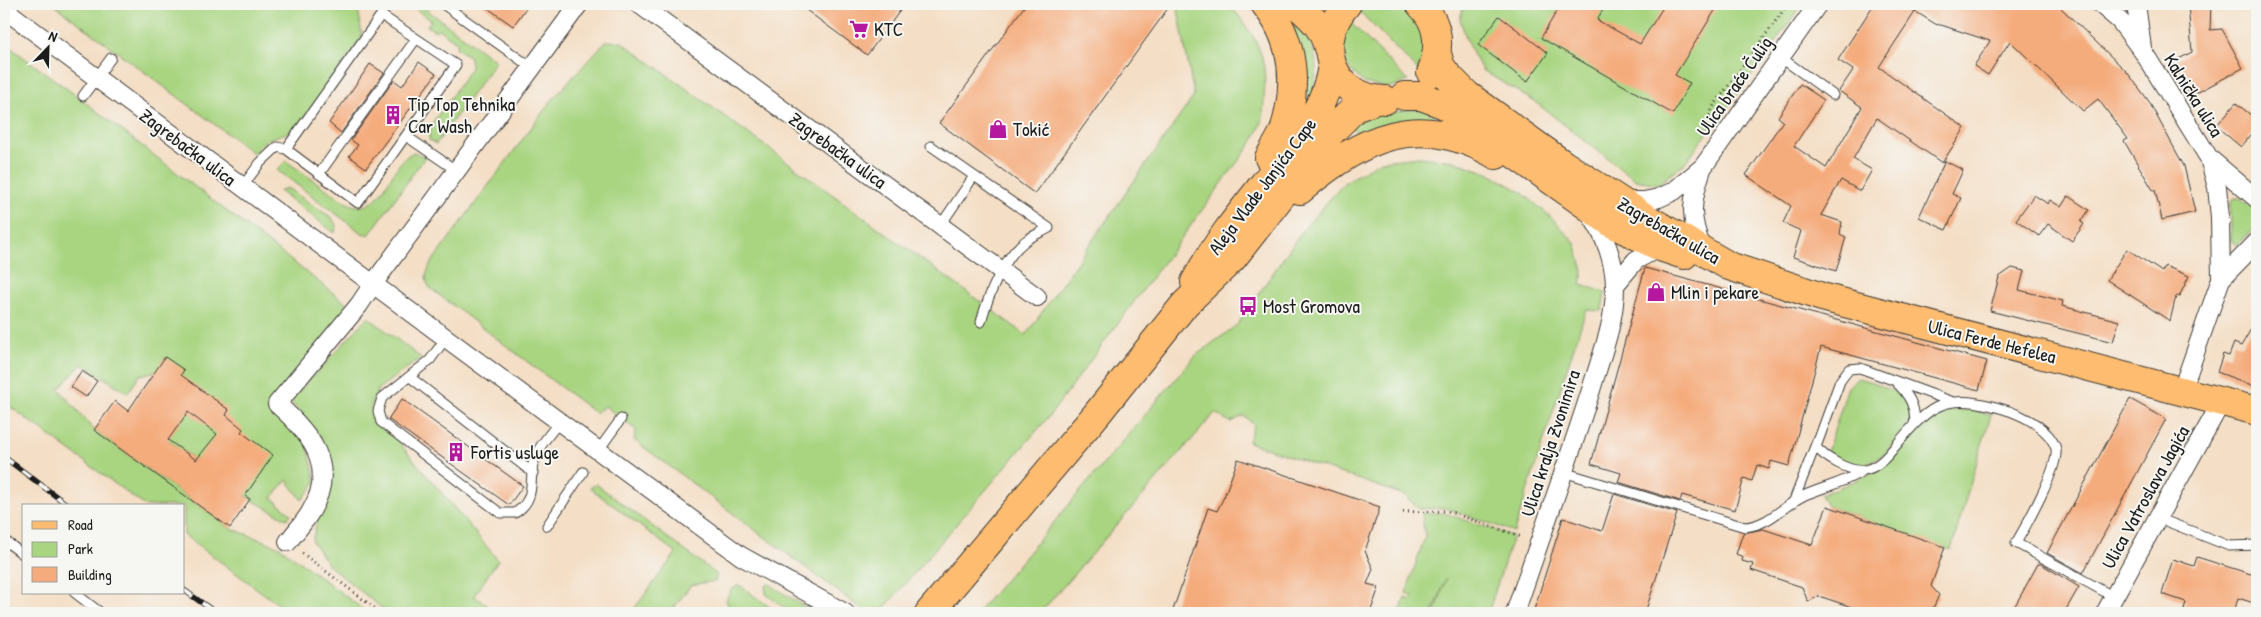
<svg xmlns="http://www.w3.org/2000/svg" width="2261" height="617" viewBox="0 0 2261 617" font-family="'Patrick Hand',sans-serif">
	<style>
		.green { fill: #a9d581; stroke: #62784e }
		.building { fill: #f5ac7d; fill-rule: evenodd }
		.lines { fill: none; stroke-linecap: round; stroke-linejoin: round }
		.service-casing { stroke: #3c3935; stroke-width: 11 }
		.minor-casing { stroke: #3c3935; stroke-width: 20 }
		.primary-casing { stroke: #3c3935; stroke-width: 30 }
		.path { stroke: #3c3935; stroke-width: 3; stroke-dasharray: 1 4; stroke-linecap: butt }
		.service { stroke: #fff; stroke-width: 9 }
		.minor { stroke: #fff; stroke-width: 18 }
		.primary { stroke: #fdbc6f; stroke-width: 28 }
		.rail-casing { stroke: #1c1c1c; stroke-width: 5.5 }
		.rail { stroke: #f6f6f2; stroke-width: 4; stroke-dasharray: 11; stroke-linecap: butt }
		.labels { text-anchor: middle; stroke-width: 4; stroke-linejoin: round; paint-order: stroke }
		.poi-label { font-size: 19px; fill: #1c1c1c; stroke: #f6f6f2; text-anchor: start }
		.street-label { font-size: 19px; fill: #1c1c1c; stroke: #f6f6f2 }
	</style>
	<rect width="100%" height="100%" fill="#f6f6f2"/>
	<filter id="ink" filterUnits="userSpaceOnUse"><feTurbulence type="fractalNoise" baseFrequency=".02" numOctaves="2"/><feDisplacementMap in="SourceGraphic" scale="10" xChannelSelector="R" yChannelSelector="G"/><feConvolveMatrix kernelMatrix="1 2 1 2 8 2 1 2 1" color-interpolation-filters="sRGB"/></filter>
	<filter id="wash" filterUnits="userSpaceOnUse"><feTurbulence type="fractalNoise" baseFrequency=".0096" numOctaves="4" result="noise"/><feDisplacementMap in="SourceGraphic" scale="20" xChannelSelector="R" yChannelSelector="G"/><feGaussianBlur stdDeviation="1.12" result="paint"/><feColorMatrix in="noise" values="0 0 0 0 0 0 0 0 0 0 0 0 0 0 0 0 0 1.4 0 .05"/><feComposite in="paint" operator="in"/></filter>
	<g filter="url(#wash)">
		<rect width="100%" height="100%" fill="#f4dec5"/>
		<path class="green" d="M53,4H354L359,13L362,38L295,130L266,140L253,153Z
			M408,4H419L496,61L436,144L429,140V128L471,68L470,57L456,48L458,43L438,29L435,31L427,26L431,20Z
			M1177,4C1189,4 1212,1 1223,4C1233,6 1240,17 1245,25C1270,57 1265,79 1263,116C1263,124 1255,136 1251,144L1051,414L880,613H867L634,440L636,430L605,406L595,413L430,288C423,279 427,272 431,263L551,101L606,41L622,42L1026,335L1194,96Z
			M1384,4L1397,6L1409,12L1418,21L1427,47L1419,72L1359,11L1371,6Z
			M1464,4H1802L1761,63L1684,164L1658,184L1636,180L1535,102L1482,70L1468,44L1460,19Z
			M1301,19C1317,52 1319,62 1312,98L1302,91L1292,31Z
			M1348,20L1408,81L1388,88L1364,83L1345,65L1340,40Z
			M4,43L77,96L350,306L268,407L307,443L316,482L302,500L287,480L272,498L291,514L287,519L250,499L154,430L165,357L157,371L140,375L128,393L82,364L59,389L94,430L230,528L280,547L368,613H290L184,535V506H145L4,402Z
			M1424,109L1437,112L1428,122L1359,134L1348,125L1378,113L1389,114L1404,110Z
			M414,152L425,157L369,235L362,233L277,170L286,161L345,202C384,222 387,163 414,152Z
			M1420,157L1453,161L1488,173L1520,191L1552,218L1575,243L1583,271L1581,285L1605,292L1602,311L1586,310L1514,532L1446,508L1419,509L1404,495L1248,442L1254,425L1244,416L1230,422L1215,413L1040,613H977L1195,356L1237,325L1302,231L1345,182L1381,161Z
			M287,188L332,218L336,225L335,233L279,191Z
			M2236,198H2240L2257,211V226L2237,245L2231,240V204L2232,199Z
			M368,317L421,358L378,389L370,408L498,560L474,596L498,613H388L329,566L312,541L331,465L320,436L290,401Z
			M1858,378L1875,383L1905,396L1912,415L1907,426L1885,454L1860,467L1842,462L1827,453L1848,387Z
			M1953,410H1969L1991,414L1951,550L1827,506L1821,495C1842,486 1863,479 1881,467C1908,448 1921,422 1953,410Z
			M596,484L716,574V581L691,585L670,613H631L676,553L590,488Z
			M1422,513H1444L1513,536L1488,613H1435L1446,578L1433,613H1400L1405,598L1411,600L1413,596L1406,593L1425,537Z
			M768,584L771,585L814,613H791L766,594L765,587Z
			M739,585L778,613H734L730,610L726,600L731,590Z"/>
		<g id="blocks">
			<path class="building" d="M482,4H529L513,26Z
				M798,4H905L867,55Z
				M1026,4H1171L1035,194L939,123Z
				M1561,4H1606L1597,20L1640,44L1665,4H1719L1675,75L1690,83L1673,114L1541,38Z
				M1874,4H2052L2060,7L2127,72L2148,100L2184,166L2195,212L2162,220L2155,190H2153L2124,141L2128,139L2098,99L2083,111L2010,41L1988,75L1974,66L1990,41L1938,24L1937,25L1908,7L1915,12L1879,67L1965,128L1942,163L1877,118L1853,159L1872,170L1860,191L1841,180L1821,215L1842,222L1840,234L1846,237L1836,271L1793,257L1801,231L1783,223L1791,206L1746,175L1783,121L1778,117L1800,84L1824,100L1794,146L1826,168L1862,107L1839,91L1853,70L1838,60Z
				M2188,4H2211L2210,30L2222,29L2243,68L2191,96L2173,62L2192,52Z
				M1499,16L1548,53L1527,82L1478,45Z
				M419,62L436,74L366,168L349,156L358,145L351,140L394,80L402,86Z
				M370,64L384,73L341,133L329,123Z
				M2236,103L2257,120V128L2241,147L2216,126Z
				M1945,161L1963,170L1952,194L1961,198L1946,230L1919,217Z
				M2034,195L2048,204L2050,200L2061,207L2068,196L2089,210L2081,222L2084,224L2072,241L2048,224L2039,236L2016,220Z
				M2127,249L2162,272L2165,266L2189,276L2179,297L2176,296L2170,321L2107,280Z
				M1645,268L1987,361L1979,390L1821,347L1789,466L1771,461L1769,469L1757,465L1752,481L1744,478L1735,510L1682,495L1680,501L1618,482L1621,473L1591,464Z
				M2012,268L2024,271L2019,290L2063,301L2062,306L2119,321L2113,342L1990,311L1999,277Z
				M2257,319V387L2217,372L2223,354L2229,356L2234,343L2241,346Z
				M165,357L184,370L181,375L229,410L226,415L243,429L241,432L273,455L245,496L250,499L230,528L94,430L115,401L128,411ZM188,412L217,434L196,460L168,440Z
				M82,371L97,381L86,397L71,387Z
				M402,399L523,486L509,505L388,419Z
				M2130,399L2166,419L2083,573L2047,553Z
				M1238,459L1380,507L1365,551L1373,569L1367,584L1379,587L1370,613H1172L1208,508L1217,511L1224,497Z
				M1614,494L1677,513L1645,613H1533L1563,518L1602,531Z
				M1827,506L1945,547L1931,586L1939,595L1931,613H1869L1819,596L1808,602L1802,587L1751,570L1753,564L1742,561L1743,557L1736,554L1743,533L1763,529L1812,545Z
				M2197,557L2257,576V604L2238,598L2234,613H2183L2186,602L2162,594L2173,559L2194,566Z
				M2038,564H2041L2079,587L2064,613H2011Z"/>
		</g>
	</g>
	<g filter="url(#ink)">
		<use href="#blocks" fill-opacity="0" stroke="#3c3935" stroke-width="1"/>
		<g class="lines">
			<g class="service-casing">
				<path id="service" d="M443,4L532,68
					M1780,57L1833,95
					M83,96L111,58
					M406,136L457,171
					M931,146L1049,228C1042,232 1034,235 1028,239C1004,255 988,296 981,322
					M319,174L416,39
					M242,187L260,163L277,147L286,149L358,203L456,65L381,15L286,149
					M940,226L974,176
					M446,338L430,360L382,398L378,411L381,422L500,513H515C539,498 527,477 535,457C540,444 551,433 559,422
					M410,377L533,473
					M1897,383C1909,395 1917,408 1914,425
					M1953,402L1860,368L1849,369L1840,381L1816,447C1824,457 1849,472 1863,470C1875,469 1886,458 1893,449C1927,408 1942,392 1996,407C2015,412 2036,421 2049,436C2052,440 2055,445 2056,449C2059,467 2026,526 2016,543L2114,597
					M598,451L621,419
					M1563,472L1745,527C1769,525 1783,506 1803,496C1823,487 1845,483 1864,470
					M1793,503L1817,441
					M2158,518L2229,546L2257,545
					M547,526L583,472
					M4,540L24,555
					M75,593L101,613"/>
			</g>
			<g class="minor-casing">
				<path id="minor" d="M639,4L1037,297
					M2100,4L2120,21L2144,53L2209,158L2217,187L2220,217L2221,279L2182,390
					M2136,4L2142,48
					M4,9L373,284L579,4
					M2209,158L2257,199
					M1621,201H1644L1659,198L1674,191L1703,167L1818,4
					M1702,248C1689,217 1691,201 1702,169
					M2221,279L2257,242
					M1615,285L1636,260L1660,247
					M288,542C295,532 305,522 311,511C338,466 310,433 277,404L359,305L373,284L741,556L845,613
					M1515,613C1540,539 1567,465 1591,390C1601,356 1615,323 1615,287C1615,262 1604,232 1589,213
					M2105,613L2222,401"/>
			</g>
			<g class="primary-casing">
				<path id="primary" d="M1265,4C1295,41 1298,86 1284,131C1280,140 1274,149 1269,158
					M1296,4C1312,18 1323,27 1328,48
					M1347,4C1312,43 1331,98 1385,100
					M1420,4C1440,24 1441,47 1431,73
					M1438,57L1440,65L1447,75L1467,95L1563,164L1651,221L1729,266L1822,297L2257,411
					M1404,96H1421L1445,105L1613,224L1660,247L1684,255
					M1300,190C1362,137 1418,110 1496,155
					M1195,282C1217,240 1249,203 1278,166C1302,134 1326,107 1332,66
					M929,613L1096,415L1185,304L1232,259L1331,132L1355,108L1376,100"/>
			</g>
			<path class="path" d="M1706,125L1713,107L1788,4
				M1403,512L1447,511L1522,537
				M302,553L381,613"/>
			<use href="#service" class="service"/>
			<use href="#minor" class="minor"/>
			<use href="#primary" class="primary"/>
			<g class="rail-casing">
				<path id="rail" d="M4,457L69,506
					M184,590L216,613"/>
			</g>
			<use href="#rail" class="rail"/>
		</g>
	</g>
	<defs>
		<g id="supermarket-bare" transform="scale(1.5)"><path d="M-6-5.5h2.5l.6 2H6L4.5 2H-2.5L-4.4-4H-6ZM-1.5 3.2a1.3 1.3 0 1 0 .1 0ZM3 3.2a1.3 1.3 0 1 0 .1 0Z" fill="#b5179e" stroke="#f6f6f2" stroke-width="2.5" paint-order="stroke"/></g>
		<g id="building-bare" transform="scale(1.5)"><path d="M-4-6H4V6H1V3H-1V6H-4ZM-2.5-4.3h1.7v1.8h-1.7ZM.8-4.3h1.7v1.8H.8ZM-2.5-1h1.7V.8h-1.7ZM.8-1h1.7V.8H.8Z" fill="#b5179e" stroke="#f6f6f2" stroke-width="2.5" paint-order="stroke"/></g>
		<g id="shop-bare" transform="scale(1.5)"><path d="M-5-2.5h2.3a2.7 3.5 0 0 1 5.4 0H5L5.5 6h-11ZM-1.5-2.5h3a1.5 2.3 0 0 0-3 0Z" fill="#b5179e" stroke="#f6f6f2" stroke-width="2.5" paint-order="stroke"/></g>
		<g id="bus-bare" transform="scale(1.5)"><path d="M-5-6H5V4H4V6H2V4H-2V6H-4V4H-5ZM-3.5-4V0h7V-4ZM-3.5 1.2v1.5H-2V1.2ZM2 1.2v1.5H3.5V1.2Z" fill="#b5179e" stroke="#f6f6f2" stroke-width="2.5" paint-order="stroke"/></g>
	</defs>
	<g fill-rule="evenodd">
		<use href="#supermarket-bare" x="859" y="29"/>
		<use href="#building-bare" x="393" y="115"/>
		<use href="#shop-bare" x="998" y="129"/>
		<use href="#shop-bare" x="1656" y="292"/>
		<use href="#bus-bare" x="1248" y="306"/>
		<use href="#building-bare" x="456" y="452"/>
	</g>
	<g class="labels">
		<g class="poi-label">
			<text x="874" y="36">KTC</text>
			<text x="408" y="111">Tip Top Tehnika<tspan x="408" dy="22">Car Wash</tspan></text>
			<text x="1013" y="136">Tokić</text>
			<text x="1671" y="299">Mlin i pekare</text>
			<text x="1263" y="313">Most Gromova</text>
			<text x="471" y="459">Fortis usluge</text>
		</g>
		<g class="street-label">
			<text transform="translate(1734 86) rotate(-55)" y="7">Ulica braće Čulig</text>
			<text transform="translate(2194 95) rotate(58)" y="7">Kalnička ulica</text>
			<text transform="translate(188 147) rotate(37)" y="7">Zagrebačka ulica</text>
			<text transform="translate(838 150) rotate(36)" y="7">Zagrebačka ulica</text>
			<text transform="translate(1262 186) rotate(-53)" y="7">Aleja Vlade Janjića Cape</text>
			<text transform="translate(1669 230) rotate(30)" y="7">Zagrebačka ulica</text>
			<text transform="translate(1992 341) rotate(14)" y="7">Ulica Ferde Hefelea</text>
			<text transform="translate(1550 443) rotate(-72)" y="7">Ulica kralja Zvonimira</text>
			<text transform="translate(2145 497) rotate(-61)" y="7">Ulica Vatroslava Jagića</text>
		</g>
	</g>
	<rect width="2261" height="617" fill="none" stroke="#f6f6f2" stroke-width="20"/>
	<rect x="22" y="504" width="162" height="90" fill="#f6f6f2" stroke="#9f9f9c"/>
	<rect x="32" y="521" width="25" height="8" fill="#fdbc6f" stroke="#9f9f9c"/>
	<text x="68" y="530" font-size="15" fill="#1c1c1c">Road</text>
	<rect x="32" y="542" width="25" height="15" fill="#a9d581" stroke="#9f9f9c"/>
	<text x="68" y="554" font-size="15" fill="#1c1c1c">Park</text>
	<rect x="32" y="567" width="25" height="15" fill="#f5ac7d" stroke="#9f9f9c"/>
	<text x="68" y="580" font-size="15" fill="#1c1c1c">Building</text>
	<g transform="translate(48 48) rotate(23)" stroke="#f6f6f2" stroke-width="4" paint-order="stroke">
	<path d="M0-4L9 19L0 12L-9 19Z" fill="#1c1c1c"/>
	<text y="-8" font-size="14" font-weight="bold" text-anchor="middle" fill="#1c1c1c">N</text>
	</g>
</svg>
